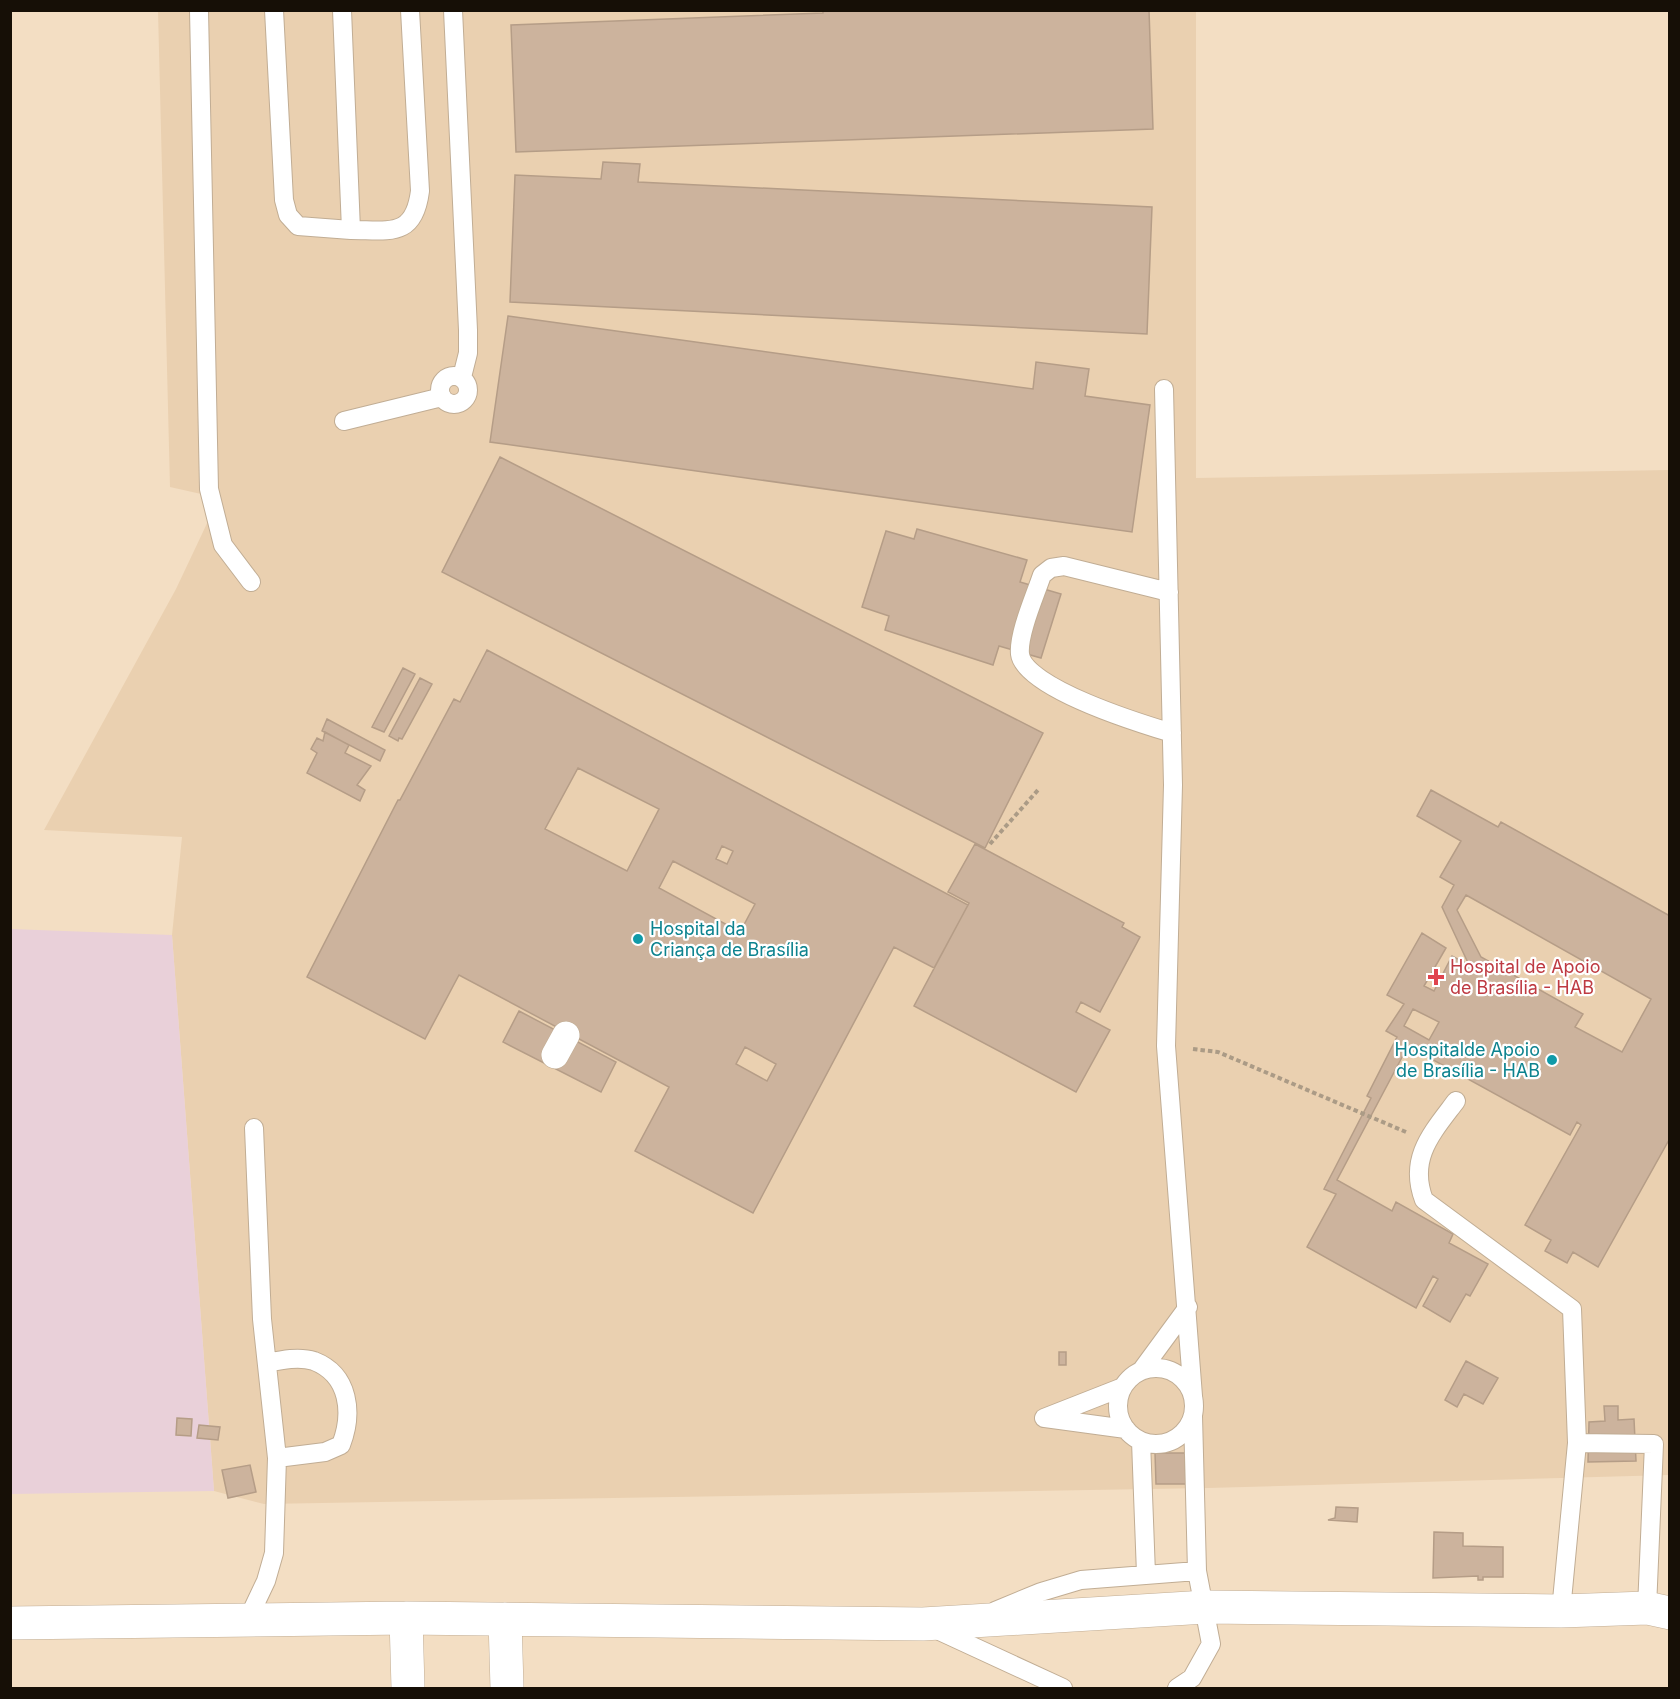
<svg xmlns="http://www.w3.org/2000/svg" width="1680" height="1699" viewBox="0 0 1680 1699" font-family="Inter,sans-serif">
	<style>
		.built { fill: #ead0b0 }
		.industrial { fill: #e9d0d9 }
		.building { fill: #ccb39d; stroke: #b59d87; stroke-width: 1.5; fill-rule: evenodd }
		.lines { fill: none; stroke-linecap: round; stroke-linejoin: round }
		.service-casing { stroke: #c1ad94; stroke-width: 20 }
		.pedestrian-casing { stroke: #c1ad94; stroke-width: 28 }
		.minor-casing { stroke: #c1ad94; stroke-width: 34 }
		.path { stroke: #ab9b86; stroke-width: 4; stroke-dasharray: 4.5 3; stroke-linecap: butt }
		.service { stroke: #fff; stroke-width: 18 }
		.pedestrian { stroke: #fff; stroke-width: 27 }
		.minor { stroke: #fff; stroke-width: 33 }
		.culture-dot { fill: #0f9aa8; stroke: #fff; stroke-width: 2 }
		.health-dot { fill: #e0444e; stroke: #fff; stroke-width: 2 }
		.labels { text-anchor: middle; stroke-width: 4.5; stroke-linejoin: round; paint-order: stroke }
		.culture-label { font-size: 18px; fill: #0d838f; stroke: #fff; text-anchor: start }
		.health-label { font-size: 18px; fill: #be3a42; stroke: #fff; text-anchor: start }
	</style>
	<rect width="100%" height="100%" fill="#f3dec3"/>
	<path class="built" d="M158,11H1196V478L1669,470V1475L1208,1488L264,1504L214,1491L172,935L182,837L44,830L176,589L219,498L170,487Z"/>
	<path class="industrial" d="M11,929L172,935L214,1491L11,1494Z"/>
	<path class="building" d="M823,10H1149L1153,129L516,152L511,25L823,13Z
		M603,162L640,164L638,182L1152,207L1147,334L510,302L515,175L601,179Z
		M508,316L1033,389L1036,362L1089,369L1085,396L1150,405L1132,532L490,442Z
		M500,457L1043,733L985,848L442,572Z
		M917,529L1027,560L1020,582L1061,594L1041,658L999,646L993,665L885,630L889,616L862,607L886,531L914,539Z
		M487,650L968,905L934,968L894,947L753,1213L635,1151L669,1087L611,1056L459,975L425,1039L307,977L398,800H400L454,699L460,702ZM578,768L659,809L627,871L545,829ZM722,846L733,851L727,864L716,859ZM673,861L755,904L740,932L659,888ZM745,1047L776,1064L767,1081L736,1064Z
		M403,668L415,674L384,732L372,727Z
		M420,678L432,684L402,739L399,738L398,741L389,736Z
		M327,719L385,750L380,761L322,731Z
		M325,732L349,745L345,753L371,766L357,785L365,790L360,801L307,773L317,753L311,749L317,738L323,741Z
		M1431,790L1498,827L1501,822L1670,916V1138L1598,1267L1573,1252L1567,1263L1545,1251L1551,1240L1525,1225L1581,1125L1577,1122L1570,1135L1408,1046L1337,1180L1392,1211L1396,1202L1453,1234L1449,1243L1488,1264L1470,1296L1466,1294L1450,1322L1423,1306L1438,1279L1433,1276L1416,1308L1307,1247L1336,1194L1324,1189L1371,1098L1367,1096L1397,1037L1386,1031L1404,1004L1387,995L1422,933L1446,948L1424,986L1434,991L1452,956L1469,965L1442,907L1454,885L1440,877L1461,841L1417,816ZM1466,895L1651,999L1622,1052L1575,1027L1583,1014L1481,957L1457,910ZM1413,1009L1439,1022L1429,1040L1404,1026Z
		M975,844L1124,923L1122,927L1140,937L1100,1012L1081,1002L1076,1012L1110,1030L1076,1092L914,1006L969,903L948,892Z
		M519,1011L616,1062L601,1092L503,1042Z
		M1059,1352H1066V1365H1059Z
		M1466,1361L1498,1378L1483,1404L1464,1394L1457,1407L1445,1400Z
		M1604,1406H1618V1420L1634,1419L1636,1461L1588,1462L1589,1422L1605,1421Z
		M177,1418L192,1419L191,1436L176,1435Z
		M199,1425L220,1427L218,1440L197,1438Z
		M1155,1453H1185L1186,1484H1156Z
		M250,1465L256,1492L228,1498L222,1470Z
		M1336,1507L1358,1508L1357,1522L1328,1520L1335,1518Z
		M1434,1532L1463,1533V1546L1503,1547V1577H1483V1580H1478V1576L1433,1578Z"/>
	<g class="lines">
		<g class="service-casing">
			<path id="service" d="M199,10L209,489L223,545L251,582
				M274,10L284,200L288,215L298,226L351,230
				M342,10L351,230C390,230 414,238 420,191L410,10
				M453,10L468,330V353L462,377
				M440 390a14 14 0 1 1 28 0a14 14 0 1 1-28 0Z
				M1164,389L1173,785L1166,1046L1193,1396
				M344,421L442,397
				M1169,592L1064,566L1051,568L1042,575C1035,596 1018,634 1020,654C1024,688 1142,724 1172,733
				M1456,1101C1432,1133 1408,1158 1424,1200L1572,1309L1577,1443L1561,1611
				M267,1363C281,1360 299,1356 314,1361C350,1375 353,1414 341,1445L325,1452L277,1458
				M1118 1406a38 38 0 1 1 76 0a38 38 0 1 1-76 0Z
				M1141,1371L1188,1307
				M1193,1416L1197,1571
				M1044,1418L1123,1387
				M1045,1418L1126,1429
				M1141,1441L1146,1574
				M1577,1443L1654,1444L1647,1608
				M995,1611L1041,1592L1081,1580L1197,1571L1211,1644L1192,1678L1177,1688
				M248,1619L266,1581L274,1553L277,1458L262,1319L254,1128
				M933,1628L1063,1688"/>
		</g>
		<g class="pedestrian-casing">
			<path id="pedestrian" d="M555,1055L566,1035"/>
		</g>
		<g class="minor-casing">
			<path id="minor" d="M406,1618L408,1688
				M505,1619L507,1688
				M10,1623L406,1618L923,1624L1206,1607L1561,1611L1647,1608L1670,1613"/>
		</g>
		<path class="path" d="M990,844L1038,790
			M1193,1049L1218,1052L1406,1132"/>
		<use href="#service" class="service"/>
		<use href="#pedestrian" class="pedestrian"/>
		<use href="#minor" class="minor"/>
	</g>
	<g class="culture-dot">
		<circle cx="638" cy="939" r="6"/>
		<circle cx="1552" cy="1060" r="6"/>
	</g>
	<path class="health-dot" d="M1433 968h6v6h6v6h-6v6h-6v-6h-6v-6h6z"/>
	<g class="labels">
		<g class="culture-label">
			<text x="650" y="935">Hospital da<tspan x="650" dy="21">Criança de Brasília</tspan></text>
			<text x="1540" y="1056" text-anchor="end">Hospitalde Apoio<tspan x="1540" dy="21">de Brasília - HAB</tspan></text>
		</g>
		<g class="health-label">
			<text x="1450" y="973">Hospital de Apoio<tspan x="1450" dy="21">de Brasília - HAB</tspan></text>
		</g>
	</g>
	<rect width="1680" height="1699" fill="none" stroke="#160f06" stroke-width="24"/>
</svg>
